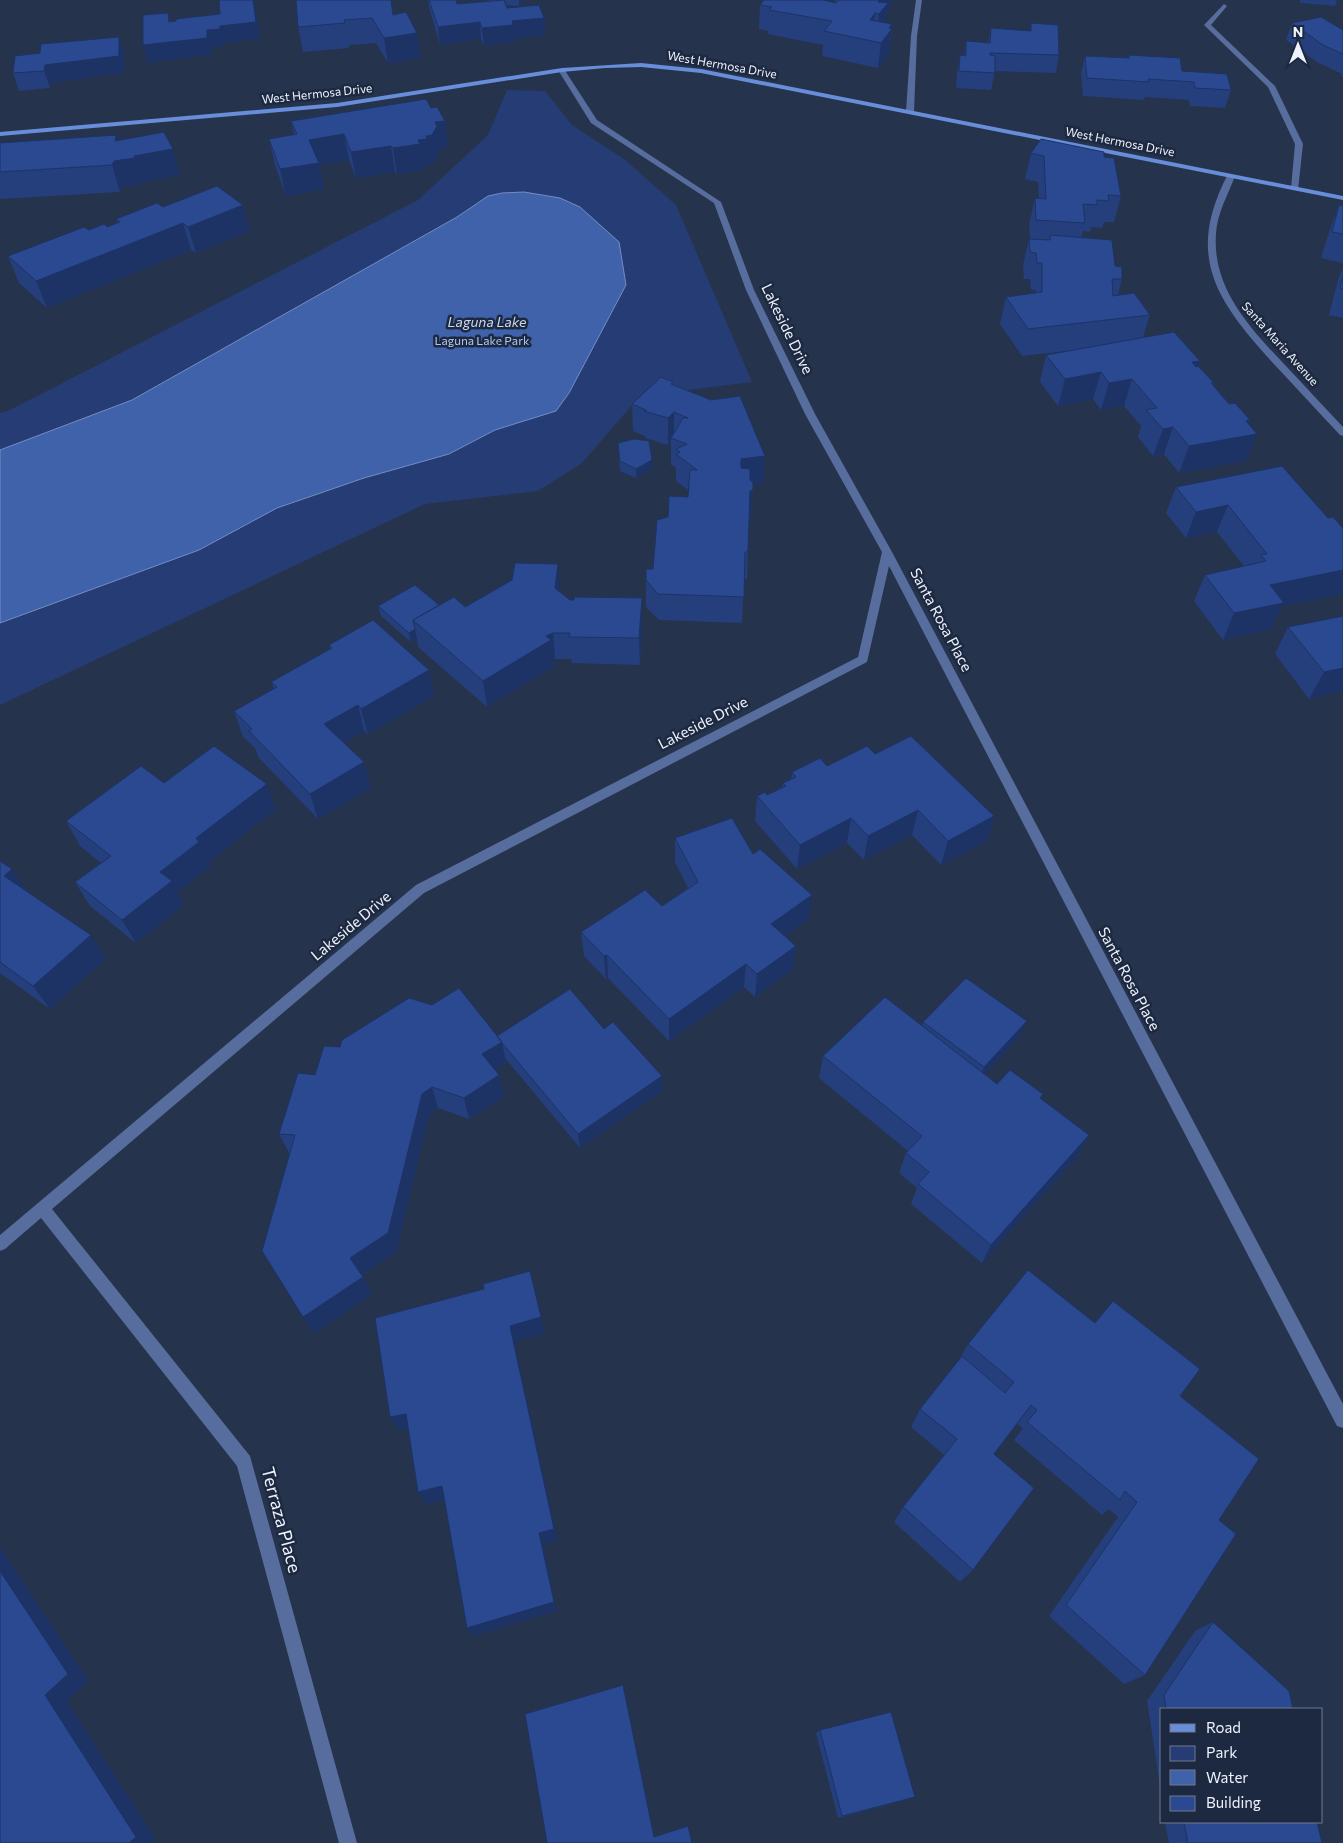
<svg xmlns="http://www.w3.org/2000/svg" width="1343" height="1843" viewBox="0 0 1343 1843" font-family="Commissioner,sans-serif">
	<style>
		.green { fill: #253d74 }
		.water { fill: #4062aa; stroke: #748dc3 }
		.lines { fill: none; stroke-linecap: round; stroke-linejoin: round }
		.street { fill: #566d9e; fill-rule: evenodd }
		.secondary { fill: #688dda; fill-rule: evenodd }
		.wall { fill: #243f7c }
		.shaded-wall { fill: #1d3365 }
		.building { fill: #2a4990; stroke: #1d3365 }
		.labels { text-anchor: middle; stroke-width: 5; stroke-linejoin: round; paint-order: stroke }
		.far-street-label { font-size: 12px; fill: #edf2fc; stroke: #1d2941 }
		.far-park-label { font-size: 12px; fill: #b0c5ed; stroke: #1d2941 }
		.far-water-label { font-size: 14px; font-style: italic; fill: #ccd7eb; stroke: #1d2941 }
		.street-label { font-size: 15px; fill: #edf2fc; stroke: #1d2941 }
		.near-street-label { font-size: 18px; fill: #edf2fc; stroke: #1d2941 }
	</style>
	<rect width="100%" height="100%" fill="#26334c"/>
	<path class="green" d="M507,90L545,91L572,125L624,159L676,205L752,382L640,396L582,463L538,491L425,504L0,705V413L10,410L418,200L488,135Z"/>
	<path class="water" d="M524,192L560,198L580,207L619,242L626,285L569,393L556,411L495,430L449,454L364,478L277,508L199,550L0,623V450L132,400L457,217L488,196L502,193Z"/>
	<g class="lines">
		<path class="street" d="M916,0H922L917,36L914,112L910,114L906,112L911,36Z
			M1224,4L1227,6L1211,25L1275,86L1303,144L1298,190L1291,188L1295,144L1268,87L1204,25Z
			M560,69H564L597,120L721,202L754,290L815,414L892,552L1343,1404V1428L1337,1426L889,566L867,662L424,893L52,1209L250,1456L357,1843H339L237,1466L41,1218L5,1249L0,1251V1235L416,885L858,657L882,552L805,414L746,290L714,203L591,123L558,70Z
			M1228,174L1235,176C1228,195 1217,213 1216,234C1212,289 1251,329 1285,365C1305,386 1324,407 1343,427V436L1340,435C1317,411 1295,386 1272,362C1216,300 1185,256 1228,174Z"/>
		<path class="secondary" d="M641,63L701,69L1343,196V200L701,73L641,67L605,68L562,72L337,107L0,136V132L337,103L562,68Z"/>
	</g>
	<path class="wall" d="M296,0L393,15L421,58L388,63L376,43L349,45V48L303,52L298,27Z
		M428,0H456L457,4L489,1L488,0H524L519,6L506,5L507,8L546,35L515,39V42L484,46L481,39L440,45L429,7Z
		M835,0H892L891,6L887,12L885,23L892,29L889,54L878,68L822,56L823,45L768,34V31L759,29L760,5L826,1L835,3Z
		M1300,0H1337L1335,6L1300,3Z
		M1031,23L1059,55L1056,73L995,71L991,90L956,88L957,73L960,55L964,56L966,41L988,43L991,28L1030,31Z
		M1292,23L1343,30V77L1341,76L1342,74L1317,62L1286,40Z
		M124,54V73L51,83L50,88L19,91L13,73Z
		M1129,55L1182,71L1231,90L1225,108L1190,106L1189,100L1145,97L1144,100L1083,96L1081,73L1085,56L1128,58Z
		M431,108L445,121L448,147L440,148V151L435,161L431,162V165L423,166L424,170L397,174L395,172L356,178L349,160L319,165L324,189L286,196L275,165L269,139L294,135L291,121Z
		M118,140L180,175L142,182L143,184L122,187L120,192L0,199V143Z
		M1031,153L1104,157L1121,196L1114,222H1104L1102,228L1092,227L1090,232L1083,231L1081,238L1115,266L1122,279L1118,295L1150,315L1143,337L1200,361L1198,366L1214,383L1213,386L1249,424L1246,461L1179,473L1164,454L1153,456L1138,437L1141,426L1124,406L1101,410L1093,399L1058,406L1040,382L1046,355L1076,350L1022,356L1000,324L1006,297L1036,293V290H1031L1030,279H1024L1023,265L1029,239H1030L1029,225L1035,198L1039,199L1038,182L1025,179Z
		M243,205L250,231L196,253L191,250L47,308L19,283L8,256L89,230L107,227L117,223L116,219L163,207Z
		M1339,205L1343,206V263L1321,258L1329,232Z
		M1343,268V318L1329,315L1338,280Z
		M673,382V385L765,456L763,483L753,484L751,516L749,517L747,579H744L742,623L659,620L646,607V580L653,569L668,517L688,497V490L676,481V467L671,465V443L668,445L645,438V436L633,431L632,404Z
		M618,443L652,469L636,478L620,471Z
		M1176,487L1328,518L1343,528V594L1282,606L1271,629L1223,640L1194,601L1205,575L1244,566L1217,532L1186,538L1166,513Z
		M560,592L570,600L642,625L640,665L572,663L571,659H555L553,660L554,666L487,707L418,647L417,639L411,642L381,616L378,606L439,605L465,607Z
		M1343,616V691L1309,699L1275,654L1288,627Z
		M329,645L429,670L434,696L368,734L364,731L344,743L364,762L371,788L318,819L258,757L255,748L243,737L234,711L274,689L271,682L330,649Z
		M875,754L994,816L987,841L941,865L912,835L864,860L847,843L797,869L755,821L757,796L767,795L782,787L783,783L791,779L792,772L827,766Z
		M164,783L276,809L209,862L211,866L177,892L184,905L136,943L90,906L75,882L101,863L80,846L66,821Z
		M675,838L753,854L808,919L785,936L796,946L793,969L755,997L744,987L669,1041L608,978L606,979L584,956L581,932L662,906L688,888L675,862Z
		M0,861L26,891L106,958L50,1009L0,973Z
		M923,1022L1020,1036L985,1074L997,1084L1041,1099L1089,1135L1078,1156L982,1263L911,1204L917,1188L899,1173L906,1153L908,1151L819,1078L823,1056L922,1026Z
		M604,1029L662,1091L580,1148L505,1058L506,1063L495,1070L499,1075L504,1097L469,1119L438,1108L429,1115L396,1252L362,1275L372,1294L314,1333L290,1155L279,1134L315,1075L340,1047Z
		M968,1344L1180,1396L1219,1520L1145,1675L1124,1684L1049,1616L1118,1517L1109,1509L1102,1515L1014,1440L1023,1428L1017,1424L994,1454L973,1570L960,1582L894,1522L903,1507L944,1455L911,1427L920,1409L957,1363Z
		M1213,1622L1293,1709H1162V1798L1147,1701L1195,1631Z
		M820,1730L909,1799L838,1818L816,1733Z
		M1165,1822H1317L1322,1843H1169Z"/>
	<path class="shaded-wall" d="M253,0H254L256,11L260,39L224,43V46L211,47L212,55L148,63L143,45L207,30L220,26Z
		M519,0H524L519,6Z
		M879,0H892L891,6L887,12L885,28L876,39L879,14L878,2Z
		M875,13L872,38L870,20Z
		M544,18L546,35L515,39V42L484,46L482,28L512,21Z
		M480,22L481,39L440,45L438,27Z
		M892,24L889,54L878,68L881,43L889,28Z
		M417,33L421,58L388,63L384,38Z
		M119,37L124,54V73L51,83L50,88L44,71L45,65Z
		M445,121L448,147L440,148V151L435,161L431,162V165L423,166L424,170L397,174L393,148L418,140L426,136L435,122Z
		M344,134L349,160L319,165L324,189L286,196L280,169L309,140Z
		M116,135L124,160L134,156L173,149L180,175L142,182L143,184L122,187L120,192L112,165Z
		M391,146L395,172L356,178L351,152Z
		M243,205L250,231L196,253L188,227Z
		M183,223L191,250L47,308L36,281Z
		M1200,361L1191,387L1192,362Z
		M1101,372L1093,399L1058,406L1065,379Z
		M1132,379L1124,406L1101,410L1109,383Z
		M674,412V439L671,438V443L668,445V418Z
		M1250,420L1244,436L1257,434L1246,461L1179,473L1189,446L1246,421Z
		M1173,427L1164,454L1153,456L1163,429Z
		M765,456L763,483L740,486L741,459Z
		M652,460V469L636,478V469Z
		M753,490L751,516L748,518L750,491Z
		M1228,505L1217,532L1186,538L1196,512Z
		M558,564L560,591L558,614L555,588Z
		M1343,570V594L1282,606L1271,629L1223,640L1234,613L1270,585Z
		M642,598V625L640,665L639,638Z
		M415,629L417,639L411,642L409,633Z
		M553,633L555,659L553,660L554,666L487,707L483,681L546,636Z
		M1343,668V691L1309,699L1324,672Z
		M429,670L434,696L368,734L361,709Z
		M358,705L364,731L332,750L324,724Z
		M364,762L371,788L318,819L310,794Z
		M267,784L276,809L209,862L211,866L177,892L184,905L136,943L122,920L160,872L196,838Z
		M918,810L912,835L864,860L868,836Z
		M994,816L987,841L941,865L948,841Z
		M851,818L847,843L797,869L800,845Z
		M12,869L28,893L4,876Z
		M812,895L808,919L769,948L771,924Z
		M91,935L106,958L50,1009L33,986Z
		M796,946L793,969L755,997L757,974Z
		M607,955L608,978L606,979L604,956Z
		M746,964L744,987L669,1041V1019Z
		M1027,1021L1020,1036L978,1082L984,1067Z
		M502,1042L506,1063L487,1075L482,1054Z
		M499,1075L504,1097L469,1119L464,1098Z
		M662,1076V1091L580,1148L578,1134Z
		M432,1087L438,1108L429,1115L396,1252L360,1276L350,1258L422,1094Z
		M1089,1135L1078,1156L982,1263L991,1245Z
		M363,1277L372,1294L314,1333L303,1317Z
		M541,1317L545,1333L514,1342L558,1541L543,1544L557,1611L474,1636L467,1628L539,1533L510,1326Z
		M406,1414L414,1428L399,1431L390,1417Z
		M442,1486L449,1499L426,1504L418,1492Z
		M0,1547L89,1681L67,1701L155,1838L150,1843H129L45,1695L0,1571Z"/>
	<path class="building" d="M219,0H253L256,22L220,26V29L207,30V38L143,45V15L168,13L169,22L176,21V19L220,14Z
		M296,0H391L393,15L406,12L417,33L384,38L372,18L344,20L345,23L298,27Z
		M429,0H456L457,4L504,0L507,8L539,5L544,18L512,21L513,25L482,28L480,22L438,27Z
		M764,0H823L836,3L839,0H879L878,2L888,3L879,14L875,13L870,20L892,24L889,28L892,29L881,43L824,31L832,21L769,10L772,7L760,5Z
		M1321,17L1343,30V54L1323,45L1292,23Z
		M1031,23L1058,25L1059,55L990,53V55L995,56V73L959,71L960,55L966,56V41L990,43L991,28L1031,31Z
		M119,37V56L45,65L44,71L13,73L15,56L40,53L41,44Z
		M1129,55L1180,58L1182,71L1227,74L1231,90L1195,88L1194,82L1148,79L1149,82L1087,78L1085,56L1129,58Z
		M426,99L431,108L437,107L445,121L435,122L437,126L432,135L426,136L427,139L418,140L420,144L393,148L391,146L351,152L344,134L309,140L319,163L280,169L269,139L297,134L291,121Z
		M164,132L173,149L134,156L135,158L114,161L112,165L0,172V143L116,135L115,141Z
		M1041,139L1104,152V157L1114,158L1121,196L1108,195L1109,201L1097,200V205L1083,204L1085,223L1036,220L1035,198L1046,199L1044,156L1031,153Z
		M217,186L243,205L188,227L183,223L36,281L8,256L84,227L89,230L104,224L107,227L120,222L116,219L157,203L163,207Z
		M1339,205L1343,206V234L1332,232Z
		M1050,235L1112,240L1115,266L1122,267V279H1112L1113,296L1134,293L1150,315L1028,329L1006,297L1042,292V263H1037L1036,253L1030,252L1029,239L1050,240Z
		M1343,276V289L1340,288Z
		M1174,332L1200,361L1192,362L1196,367L1198,366L1214,383H1211L1229,404L1235,403L1250,420L1246,421L1257,434L1189,446L1173,427L1163,429L1146,410L1157,408L1132,379L1109,383L1101,372L1065,379L1046,355Z
		M661,377L673,382L671,384L711,400L740,396L765,456L741,459V468L750,469V480L753,482V490L750,491L748,552H745L744,597L658,594L646,580V569H653L657,520L668,517L669,496L688,497L690,470H697L676,454L680,452L676,449L687,444L671,438L683,418H688L674,412L668,418L644,411L646,410L632,404Z
		M634,439L649,441L652,460L636,469L620,461L618,443Z
		M1282,466L1328,518L1333,517L1343,528V570L1270,585L1284,603L1234,613L1205,575L1266,561L1261,555L1267,554L1228,505L1196,512L1176,487Z
		M515,563L558,564L555,588L570,600H574V597L642,598L639,638L569,637L570,633H553L546,636L551,640L483,681L413,620L454,597L465,607L512,580Z
		M415,585L439,605L413,620L415,629L409,633L378,606Z
		M1343,616V668L1324,672L1288,627Z
		M373,620L429,670L361,709L358,705L324,724L364,762L310,794L249,731L252,729L234,711L277,687L271,682L332,648L329,645Z
		M911,736L994,816L948,841L918,810L868,836L851,818L800,845L757,796L765,792L767,795L786,786L783,783L796,777L792,772L820,758L827,766L867,746L875,754Z
		M214,746L267,784L196,838L199,842L160,872L172,881L122,920L75,882L111,856L66,821L141,766L164,783Z
		M732,818L753,854L760,849L812,895L771,924L796,946L757,974L746,964L669,1019L607,955L604,956L581,932L645,890L662,906L698,882L675,838Z
		M0,861L12,869L4,876L91,935L33,986L0,962Z
		M966,978L1027,1021L984,1067L923,1022Z
		M459,988L502,1042L482,1054L499,1075L464,1098L432,1087L422,1094L388,1233L350,1258L363,1277L303,1317L262,1251L295,1135L279,1134L298,1073L315,1075L324,1046L340,1047L342,1040L409,998L432,1005Z
		M570,989L604,1029L613,1022L662,1076L578,1134L502,1043L497,1036Z
		M885,997L997,1084L1010,1070L1043,1094L1040,1098L1089,1135L991,1245L918,1184L929,1172L906,1153L922,1136L823,1056Z
		M1028,1270L1095,1323L1113,1301L1200,1369L1180,1396L1259,1459L1219,1520L1236,1534L1145,1675L1066,1605L1137,1502L1125,1491L1120,1500L1027,1422L1037,1410L1031,1405L994,1454L1034,1488L973,1570L903,1507L957,1439L920,1409L962,1356L1005,1393L1014,1382L968,1344Z
		M530,1271L541,1317L510,1326L554,1529L539,1533L554,1602L467,1628L442,1486L418,1492L406,1414L390,1417L375,1318L484,1289L483,1284Z
		M0,1571L68,1674L45,1695L136,1837L129,1843H0Z
		M1213,1622L1289,1691L1293,1709H1166L1164,1695Z
		M623,1685L654,1837L688,1826L692,1843H547L525,1714Z
		M891,1712L915,1797L842,1816L820,1730Z
		M1184,1822H1317L1322,1843H1188Z"/>
	<g class="labels">
		<g class="far-street-label">
			<text transform="translate(722 65) rotate(10)" y="4">West Hermosa Drive</text>
			<text transform="translate(317 94) rotate(-6)" y="4">West Hermosa Drive</text>
			<text transform="translate(1120 142) rotate(11)" y="4">West Hermosa Drive</text>
			<text transform="translate(1280 344) rotate(48)" y="4">Santa Maria Avenue</text>
		</g>
		<g class="far-park-label">
			<text x="482" y="345">Laguna Lake Park</text>
		</g>
		<g class="far-water-label">
			<text x="487" y="327">Laguna Lake</text>
		</g>
		<g class="street-label">
			<text transform="translate(787 329) rotate(64)" y="5">Lakeside Drive</text>
			<text transform="translate(941 620) rotate(62)" y="5">Santa Rosa Place</text>
			<text transform="translate(703 723) rotate(-27)" y="5">Lakeside Drive</text>
			<text transform="translate(351 926) rotate(-40)" y="5">Lakeside Drive</text>
			<text transform="translate(1129 979) rotate(62)" y="5">Santa Rosa Place</text>
		</g>
		<g class="near-street-label">
			<text transform="translate(281 1520) rotate(75)" y="6">Terraza Place</text>
		</g>
	</g>
	<rect x="1160" y="1708" width="162" height="115" fill="#1d2941" stroke="#70798c"/>
	<rect x="1170" y="1724" width="25" height="8" fill="#688dda" stroke="#70798c"/>
	<text x="1206" y="1733" font-size="15" fill="#edf2fc">Road</text>
	<rect x="1170" y="1746" width="25" height="15" fill="#253d74" stroke="#70798c"/>
	<text x="1206" y="1758" font-size="15" fill="#edf2fc">Park</text>
	<rect x="1170" y="1770" width="25" height="15" fill="#4062aa" stroke="#70798c"/>
	<text x="1206" y="1783" font-size="15" fill="#edf2fc">Water</text>
	<rect x="1170" y="1796" width="25" height="15" fill="#2a4990" stroke="#70798c"/>
	<text x="1206" y="1808" font-size="15" fill="#edf2fc">Building</text>
	<g transform="translate(1298 45)" stroke="#1d2941" stroke-width="4" paint-order="stroke">
	<path d="M0-4L9 19L0 12L-9 19Z" fill="#edf2fc"/>
	<text y="-8" font-size="14" font-weight="bold" text-anchor="middle" fill="#edf2fc">N</text>
	</g>
</svg>
